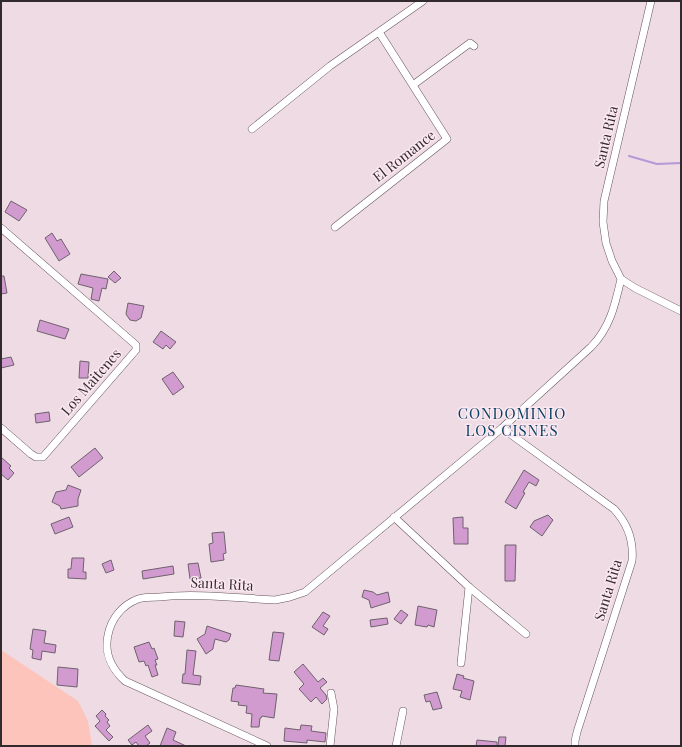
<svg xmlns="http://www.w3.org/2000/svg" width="682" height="747" viewBox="0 0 682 747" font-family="'Playfair Display',serif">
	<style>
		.green { fill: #fcc4ba }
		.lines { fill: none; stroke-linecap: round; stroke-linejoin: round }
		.stream { stroke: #b697d7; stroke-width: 2 }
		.building { fill: #d29bd0; stroke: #6e616d }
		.minor-casing { stroke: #66565d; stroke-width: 8 }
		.minor { stroke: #fff; stroke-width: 7 }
		.labels { text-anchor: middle; stroke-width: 3; stroke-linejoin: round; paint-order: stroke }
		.street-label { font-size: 14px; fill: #322b2e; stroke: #fce8f1 }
		.neighbourhood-label { font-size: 15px; letter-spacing: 1px; fill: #073e61; stroke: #fce8f1 }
	</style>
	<rect width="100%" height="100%" fill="#eedbe4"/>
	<path class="green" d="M1,650L78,701L88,721L92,746H1Z"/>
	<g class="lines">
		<path class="stream" d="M629,156L657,164L681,163"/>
	</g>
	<path class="building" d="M11,201L27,210L19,221L5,212Z
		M52,233L57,241L61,239L70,254L59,261L45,238Z
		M114,271L121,278L115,283L108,277Z
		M81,274L108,279L106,289L102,288L99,301L91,299L93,288L78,284Z
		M1,276H4L7,293L1,294Z
		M128,303L144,306L141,318L136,321L130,320L126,314Z
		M40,320L69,329L65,339L37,331Z
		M161,331L176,342L170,349L166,345L163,349L153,342Z
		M11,357L14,365L1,368V359Z
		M80,361L89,362L88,378H79Z
		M173,372L184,387L173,395L162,379Z
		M49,412L50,421L36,423L35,414Z
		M95,448L103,458L79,477L71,467Z
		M1,457L11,466L9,468L14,473L8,480L1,474Z
		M524,470L539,480L536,486L529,482L523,492L525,493L516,509L505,502Z
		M68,485L81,490L78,499V506L61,509L60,506L52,502L56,492L66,490Z
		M548,515L553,520L542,536L530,527L534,521Z
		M69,517L73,527L55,534L51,524Z
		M463,517V528H468V544H454L453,518Z
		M224,532L226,553L223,554L224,560L211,562L209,544L213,543L212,533Z
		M505,545H516L515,581H505Z
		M72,558H84L83,572H86V579L68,578V569H71Z
		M111,560L114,570L106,573L102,564Z
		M198,563L201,578L190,579L188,564Z
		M173,566L174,574L143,579L142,571Z
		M364,590L373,592L377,595L388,592L390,602L371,608L369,600L362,597Z
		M418,606L437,610L434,627L428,625L427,627L415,625Z
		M401,610L408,615L401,624L394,619Z
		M323,612L330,616L323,626L328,629L324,635L312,627Z
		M387,618L388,624L371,627L370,620Z
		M175,621L185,622L183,637L174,636Z
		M207,626L231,634L229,640L226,642L215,639L213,648V649L206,654L197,639L205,634Z
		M33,629L46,631L44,643L56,645L55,653L42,651L41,660L32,658L33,650L30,649Z
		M273,632L284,633L279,661L269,660Z
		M149,642L152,649L154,648L158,659L155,660L157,665H155L158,675L152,677L148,665L146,666L144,661L139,662L134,647Z
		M187,650L196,651L193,675L201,676L200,685L182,683L183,674H185Z
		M303,664L318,682L323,678L327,682L320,688L326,695L327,699L322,704L316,697L311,702L299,689L304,684L294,672Z
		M58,667L78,669L77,687L57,685Z
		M457,674L464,676L463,678L474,681L470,700L460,697L462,691L453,689Z
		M236,685L264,689L263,693L277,694L274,718L262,716L261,718H260L259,727H251L252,714L246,713L247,706L238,705L239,702L231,701L233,688H235Z
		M437,692L442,708L433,710L430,701L426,702L424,695Z
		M102,710L106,714L105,716L109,720L107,722L110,726L106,730L113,737L109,741L95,726L100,721L96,716Z
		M148,725L152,731L145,736L150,743L146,746H139L136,742L132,745L128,740Z
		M301,725L312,726L311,731L326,733L325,742L307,740V743L284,741L285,728L300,730Z
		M167,728L176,732L173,740L186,746H160Z
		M499,737H506L505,746H498Z
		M477,740L497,742V746H476Z"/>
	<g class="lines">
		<g class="minor-casing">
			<path id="minor" d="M651,1L604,201L603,222L606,243L612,261L621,279L635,288L681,311
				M413,85L470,43L474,46
				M252,129L330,66L423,1
				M335,227L447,139L379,32
				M1,228L136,345V350L43,457H36L31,454L1,428
				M502,428L614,509C628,524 634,540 632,561L577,732L575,741V746
				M394,517L469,587L526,634
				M461,663L469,587
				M267,746L125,681C112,669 104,653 108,635C111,619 122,605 138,599C144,597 152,597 159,597C197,593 236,598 275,600L290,597L305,592L502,428L591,347C610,328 615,305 621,279
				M330,746L334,709L331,693
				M396,746L403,711"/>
		</g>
		<use href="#minor" class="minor"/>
	</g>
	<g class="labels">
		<g class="street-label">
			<text transform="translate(606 137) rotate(-77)" y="5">Santa Rita</text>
			<text transform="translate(404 156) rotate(-38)" y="5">El Romance</text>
			<text transform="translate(91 382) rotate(-49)" y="5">Los Maitenes</text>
			<text transform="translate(222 584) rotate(3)" y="5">Santa Rita</text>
			<text transform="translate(608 590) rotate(-73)" y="5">Santa Rita</text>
		</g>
		<g class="neighbourhood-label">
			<text x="512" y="419">CONDOMINIO<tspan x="512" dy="17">LOS CISNES</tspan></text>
		</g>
	</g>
	<rect width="682" height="747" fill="none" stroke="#322b2e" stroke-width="4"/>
</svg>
